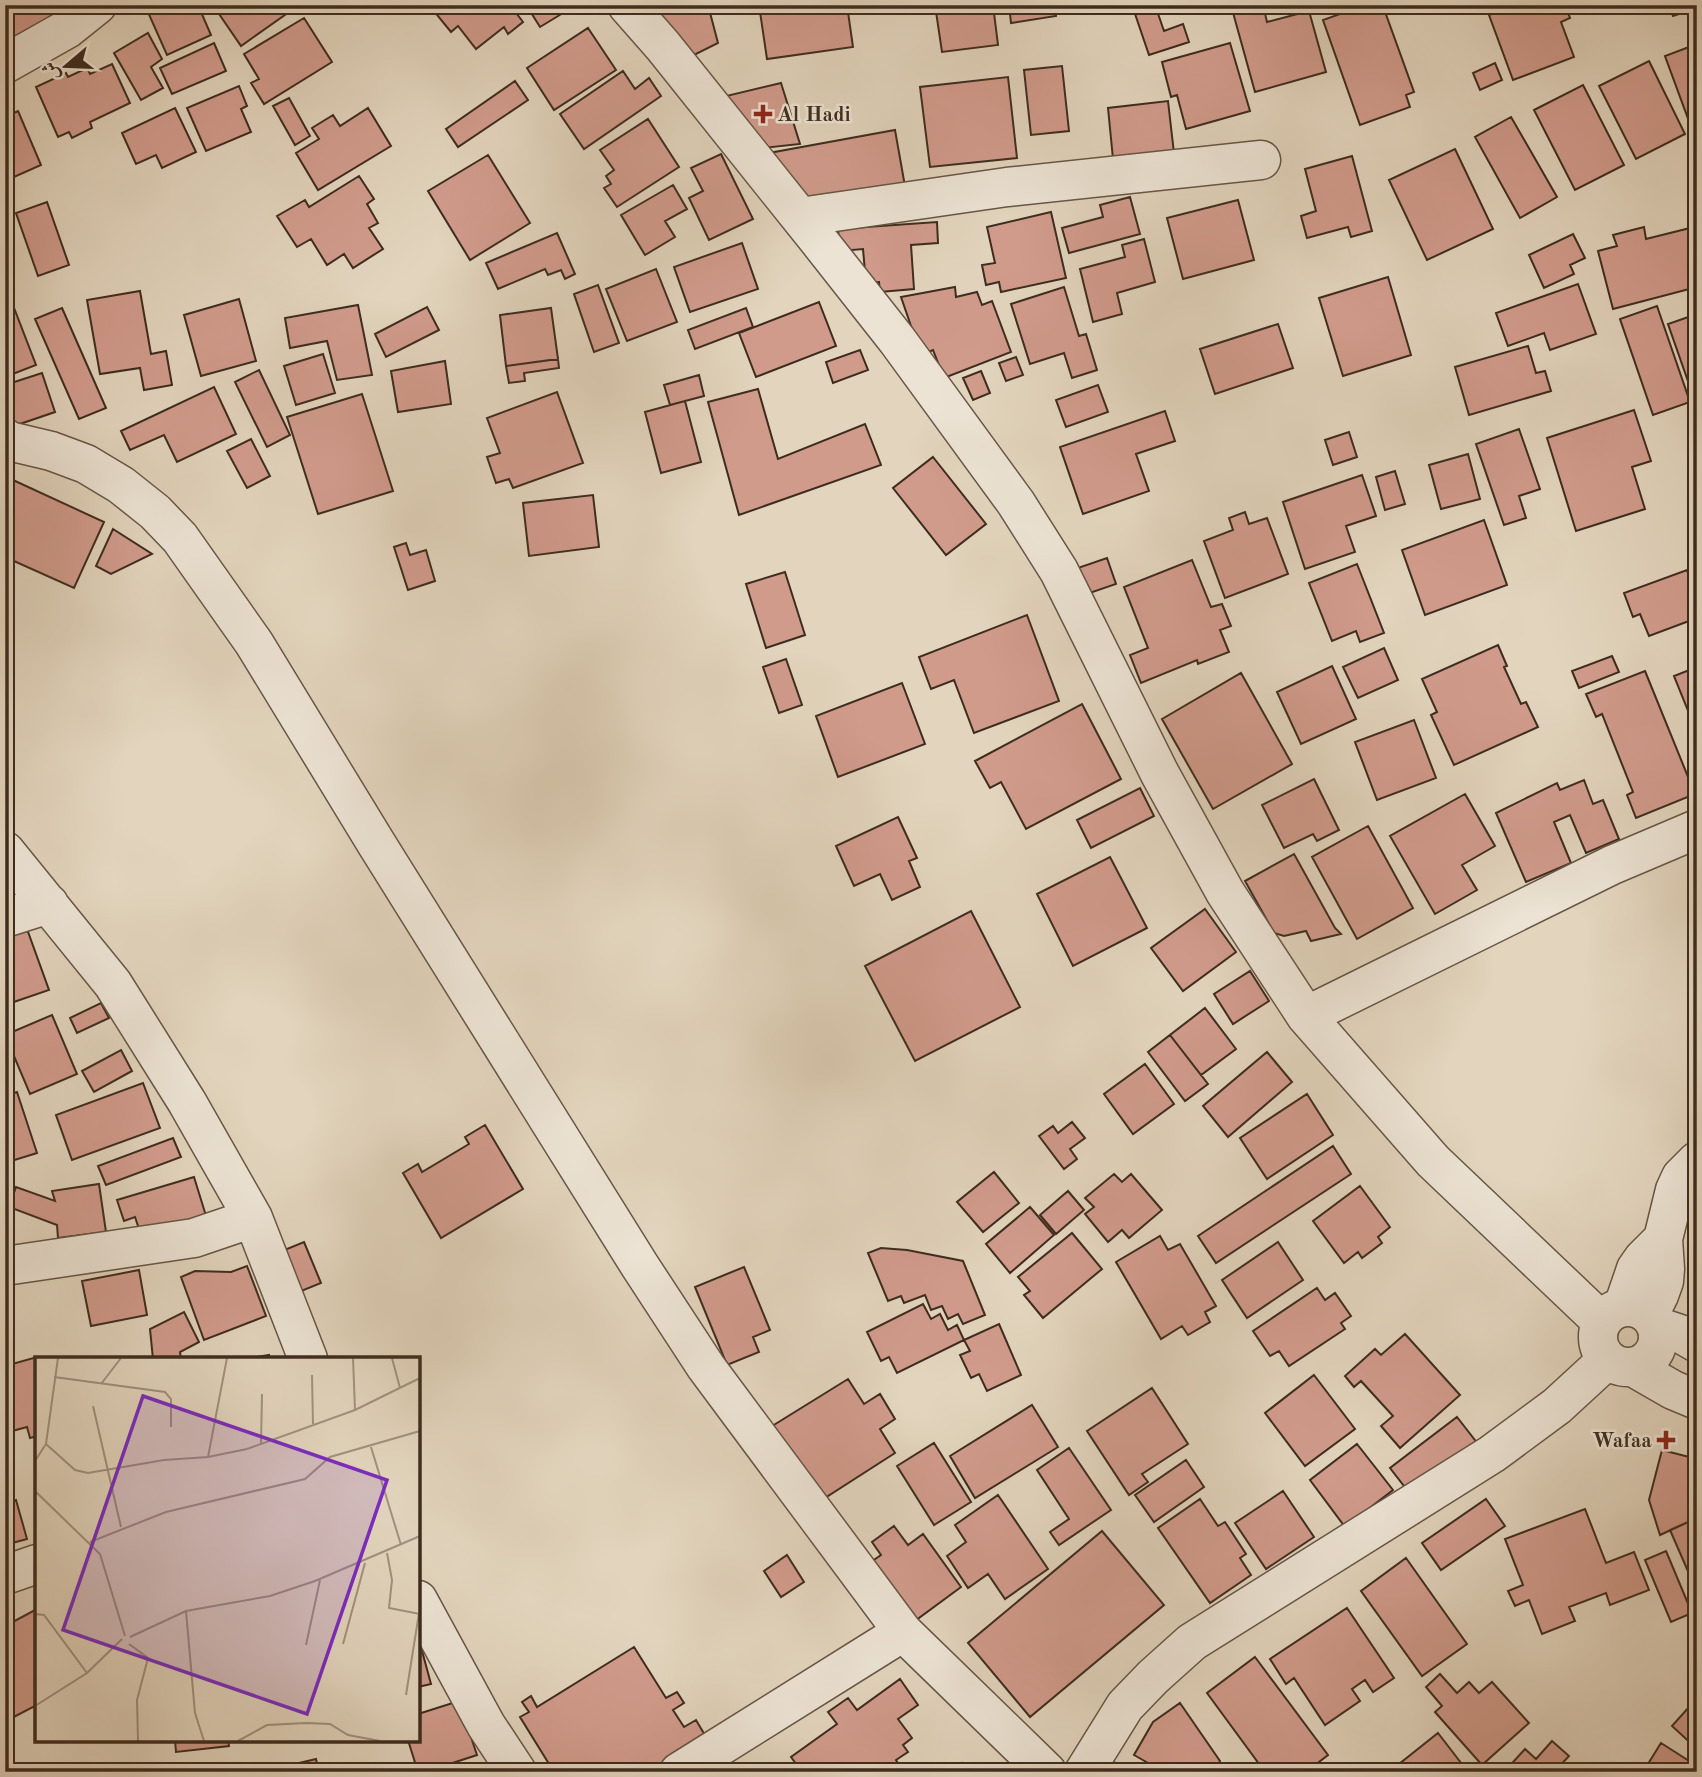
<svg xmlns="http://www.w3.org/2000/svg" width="1702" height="1777" viewBox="0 0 1702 1777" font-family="'Old Standard TT',Amiri,serif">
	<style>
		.building { fill: #d19b8c; stroke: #3e2c1f; stroke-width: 2 }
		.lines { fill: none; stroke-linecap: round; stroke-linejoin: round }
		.minor-casing { stroke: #675646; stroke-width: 41 }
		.minor { stroke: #ece3d4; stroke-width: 38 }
		.poi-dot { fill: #8f2418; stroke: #ece3d4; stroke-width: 2.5 }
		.labels { text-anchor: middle; stroke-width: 5; stroke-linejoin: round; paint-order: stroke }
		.poi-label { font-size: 21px; font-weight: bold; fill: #3e2c1f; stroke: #ece3d4; text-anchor: start }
		.inset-road { fill: none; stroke: #a0917e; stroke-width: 2 }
		.view { fill: #7b2cbf; fill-opacity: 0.15; stroke: #7b2cbf; stroke-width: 3.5 }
		.inset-edge { fill: none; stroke: #3e2c1f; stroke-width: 3.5 }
	</style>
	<rect width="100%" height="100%" fill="#e2d4bd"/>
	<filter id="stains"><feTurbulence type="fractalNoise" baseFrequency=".00286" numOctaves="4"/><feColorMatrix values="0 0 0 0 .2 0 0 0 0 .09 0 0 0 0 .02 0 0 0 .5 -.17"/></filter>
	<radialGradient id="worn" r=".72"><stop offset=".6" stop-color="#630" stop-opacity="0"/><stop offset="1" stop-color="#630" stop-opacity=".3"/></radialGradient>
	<path class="building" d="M5,5H62L72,21L5,61Z
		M157,5H198L211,35L167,55L147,10Z
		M225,5H299L241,46L217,11Z
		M439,5H510L523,22L508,34L504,27L476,49L458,26L451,32L433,10Z
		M539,5H565L568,10L540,27L530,11Z
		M657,5H708L718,43L684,60L667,35Z
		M759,5H847L853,47L767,59Z
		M935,5H993L998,45L942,52Z
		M1009,5H1055L1056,16L1011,23Z
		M1132,5H1155L1164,31L1183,24L1189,42L1149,55Z
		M1245,5H1263L1267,22L1309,11L1326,72L1255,92L1232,9Z
		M1365,5H1374L1376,11L1384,9L1414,92L1406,95L1410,107L1360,125L1323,20Z
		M1388,5H1413L1391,13Z
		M1516,5H1579L1567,10L1570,18L1561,22L1574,57L1513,80L1489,15Z
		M1669,5H1697V22L1695,23L1691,10L1673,16Z
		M304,18L332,62L264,104L251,83L259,79L244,54Z
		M588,28L616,70L554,110L527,68Z
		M148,33L162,59L151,67L163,88L141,100L114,53Z
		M214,43L226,71L172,94L160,68Z
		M1230,43L1250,111L1186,129L1177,95L1171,97L1162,62Z
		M1697,44V122L1690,124L1665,56Z
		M1649,61L1685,134L1636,159L1599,86Z
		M1495,63L1502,80L1480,90L1473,73Z
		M112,64L130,103L90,122L92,128L72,138L69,132L58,137L36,87L66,73L68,77L87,68L90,74Z
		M1062,66L1069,131L1031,135L1024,70Z
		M623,71L635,89L649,78L661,96L584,149L560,114Z
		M1008,77L1017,158L930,167L920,87Z
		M515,81L528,100L458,147L446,129Z
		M781,83L800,144L763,148L722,97Z
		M1583,85L1624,165L1575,190L1534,110Z
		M239,86L247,106L241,109L251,132L206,151L187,108Z
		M289,98L310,136L295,145L273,106Z
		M1168,101L1175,162L1114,169L1108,108Z
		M175,108L196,152L162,168L156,155L136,164L122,133Z
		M368,108L391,146L318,190L296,153L319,139L312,128L333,115L340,126Z
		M18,111L41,165L5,181V117Z
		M1511,117L1557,197L1520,218L1475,137Z
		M648,119L679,167L617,207L604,188L611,184L606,176L614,170L600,150Z
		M895,130L906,192L817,208L769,153Z
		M1455,149L1493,229L1427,260L1389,180Z
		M721,154L753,219L709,240L689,198L703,191L691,168Z
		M488,155L530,223L470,260L428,191Z
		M1352,156L1372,231L1351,237L1348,227L1307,238L1301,216L1316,211L1305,169Z
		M359,176L374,199L367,204L378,223L369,228L383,249L353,268L344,254L327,265L311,239L297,247L277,216L305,200L309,207Z
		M673,185L687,209L665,221L675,237L645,255L621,215Z
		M1130,197L1140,234L1069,253L1062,228L1103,217L1100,205Z
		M1238,200L1254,260L1183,279L1167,218Z
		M47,202L69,265L38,276L16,213Z
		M1051,212L1066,278L1001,292L999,282L986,285L982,265L995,263L987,227Z
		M937,222L938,243L911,245L914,289L880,292L879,282L866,283L863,249L840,251L838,229Z
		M1644,227L1646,239L1690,228L1697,255V287L1613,309L1598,251L1617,246L1613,235Z
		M557,233L575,274L565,279L561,270L548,275L545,269L498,289L486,263Z
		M1573,234L1585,258L1570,265L1574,274L1544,288L1529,255Z
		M1144,239L1155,282L1117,293L1122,314L1093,322L1080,269L1125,257L1122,245Z
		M742,243L758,289L690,312L674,267Z
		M656,269L677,322L627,341L606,289Z
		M1388,277L1411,355L1343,376L1319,298Z
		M1578,284L1596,334L1550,350L1544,333L1508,346L1496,313Z
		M598,285L619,343L594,352L574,294Z
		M955,287L956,297L977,292L982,305L992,301L1011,352L944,378L933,350L921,355L901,297Z
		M1064,287L1079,336L1086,334L1097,370L1072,378L1064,353L1030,364L1011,304Z
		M140,291L151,354L166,351L172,385L144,390L140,368L100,374L87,300Z
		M239,299L256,361L201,376L184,315Z
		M11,300L36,365L5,377V302Z
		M819,302L836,346L756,377L739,333Z
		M358,305L372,375L337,380L327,341L290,348L285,318Z
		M1657,306L1690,402L1653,415L1620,319Z
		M427,307L439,330L386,357L375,334Z
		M62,308L106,408L79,419L35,319Z
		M551,308L558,359L506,366L500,315Z
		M746,308L753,327L695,349L688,330Z
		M1697,314V407L1668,324Z
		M1278,324L1293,368L1215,394L1200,349Z
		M1528,346L1536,373L1545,371L1551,391L1469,415L1455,367Z
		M860,350L868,370L833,383L826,362Z
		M323,354L335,393L296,405L284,366Z
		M1016,357L1023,375L1006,381L999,363Z
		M558,359L559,368L524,373L525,381L509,383L506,366Z
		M445,361L451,404L398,412L391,371Z
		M259,370L290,435L267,447L235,382Z
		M981,371L990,393L973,400L963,378Z
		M42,373L55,412L5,429V385Z
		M699,375L704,396L670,405L664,385Z
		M1098,385L1108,412L1066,427L1056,400Z
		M214,387L236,434L177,462L164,435L130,450L121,431Z
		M758,389L778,459L865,424L881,465L739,515L708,402Z
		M557,392L583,463L513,488L509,479L496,483L487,457L500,453L487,418Z
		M362,394L393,491L318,514L287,417Z
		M685,401L701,462L661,473L645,412Z
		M1634,410L1651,461L1632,467L1645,509L1576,531L1547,438Z
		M1165,411L1175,441L1136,454L1149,491L1083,514L1060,447Z
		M1519,429L1540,489L1519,496L1526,518L1504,525L1476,444Z
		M1349,432L1357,457L1333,465L1325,440Z
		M251,439L270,476L247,488L227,451Z
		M1468,454L1480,499L1441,509L1429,465Z
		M933,457L986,524L946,555L893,488Z
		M1395,471L1405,504L1385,510L1376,477Z
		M1362,475L1376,516L1346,526L1355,552L1305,569L1283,502Z
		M13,480L104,522L74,588L5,557V498Z
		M593,495L599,547L529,556L523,503Z
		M1245,512L1249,524L1267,518L1288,574L1225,598L1204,541L1233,530L1229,518Z
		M1484,520L1507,585L1425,615L1402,550Z
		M113,529L152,554L111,574L96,566Z
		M406,543L410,555L426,550L435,581L408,590L394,547Z
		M1107,558L1116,584L1078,597L1069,571Z
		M1192,560L1211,607L1222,604L1231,626L1220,630L1229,652L1198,664L1197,660L1141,683L1130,655L1148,648L1124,587Z
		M1357,564L1384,633L1360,642L1356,631L1332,641L1309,583Z
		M1687,570L1694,591H1697V618L1649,636L1640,614L1633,617L1624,593Z
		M785,572L805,635L766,648L746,584Z
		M1027,615L1059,701L974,733L954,680L931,689L919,657Z
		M1498,645L1507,666L1504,667L1521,704L1526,702L1538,727L1454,765L1431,715L1437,712L1422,679Z
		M1384,648L1398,680L1358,698L1343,667Z
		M1612,656L1619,672L1579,688L1572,671Z
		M786,659L802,705L779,713L763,667Z
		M1332,666L1356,719L1301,744L1277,692Z
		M1697,667V733L1674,676Z
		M1645,671L1695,794L1636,818L1627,795L1633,792L1602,714L1596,717L1586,694Z
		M1241,673L1292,764L1213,809L1162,719Z
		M902,683L925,744L838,777L816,716Z
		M1082,704L1121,779L1026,829L1001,782L990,788L975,761Z
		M1414,720L1436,778L1377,800L1355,742Z
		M1314,779L1339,830L1317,841L1313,834L1284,848L1262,805Z
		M1584,780L1593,804L1603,800L1619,839L1586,853L1570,815L1554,822L1571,863L1526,882L1496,813L1557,783L1560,790Z
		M1140,788L1154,816L1091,848L1077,820Z
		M1465,794L1495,846L1462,865L1477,890L1435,914L1390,836Z
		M898,817L917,858L909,861L920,887L892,900L880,874L854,886L836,846Z
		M1368,826L1413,908L1357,939L1312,857Z
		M1294,854L1335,928L1341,934L1311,941L1306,931L1284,936L1274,933L1245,881Z
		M1110,857L1147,928L1073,966L1037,894Z
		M1205,909L1236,952L1183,991L1151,948Z
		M971,911L1020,1007L915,1061L865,966Z
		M27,929L49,990L5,1005V937Z
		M1250,971L1269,1001L1233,1024L1214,994Z
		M101,1003L109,1018L77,1033L70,1018Z
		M1205,1008L1236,1049L1201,1075L1170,1035Z
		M52,1015L77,1074L30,1094L5,1035Z
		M1170,1035L1208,1084L1185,1101L1148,1052Z
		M121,1050L132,1071L94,1092L82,1071Z
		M1267,1052L1292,1082L1228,1137L1203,1106Z
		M1145,1064L1174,1104L1133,1134L1104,1094Z
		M143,1083L160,1128L72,1160L56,1115Z
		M17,1092L37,1153L5,1163V1096Z
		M1307,1094L1333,1135L1267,1179L1240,1138Z
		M1072,1122L1085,1138L1070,1149L1077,1159L1064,1169L1039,1136L1053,1126L1058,1133Z
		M485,1125L523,1189L441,1238L403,1173L418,1164L422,1172L469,1144L465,1137Z
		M173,1138L181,1157L106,1185L98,1166Z
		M1333,1146L1351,1174L1216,1263L1198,1236Z
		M994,1172L1019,1203L983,1232L957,1202Z
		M1114,1174L1122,1182L1131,1174L1162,1210L1129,1238L1122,1230L1108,1242L1085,1214L1094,1207L1085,1198Z
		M194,1177L207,1219L142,1238L135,1217L124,1221L117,1200Z
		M99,1184L106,1232L58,1238L57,1225L9,1207L16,1187L55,1201L52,1191Z
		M1360,1186L1390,1227L1378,1237L1382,1243L1362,1258L1358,1252L1344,1263L1313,1221Z
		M1068,1191L1084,1210L1056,1234L1040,1215Z
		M1030,1207L1054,1235L1010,1273L986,1244Z
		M1696,1220H1697V1318L1694,1315Z
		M1072,1233L1102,1269L1043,1318L1024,1295L1030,1291L1018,1277Z
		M1160,1236L1168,1250L1180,1244L1216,1306L1205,1312L1210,1322L1188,1335L1182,1326L1161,1339L1116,1262Z
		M304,1242L321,1283L294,1294L277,1253Z
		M1278,1242L1303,1280L1247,1318L1222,1280Z
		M881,1248L907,1250L963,1261L985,1315L963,1324L958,1314L948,1319L942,1306L931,1310L925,1295L904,1303L901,1296L888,1301L868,1253Z
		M247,1266L266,1316L204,1340L181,1277L195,1271L231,1272Z
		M744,1267L770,1330L753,1337L759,1352L727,1365L695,1287Z
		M139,1270L147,1315L91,1326L82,1281Z
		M1317,1288L1325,1300L1335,1293L1351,1316L1341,1323L1345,1329L1289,1366L1279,1351L1270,1356L1253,1331Z
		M923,1304L931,1319L940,1314L948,1330L957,1325L964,1340L897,1373L889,1357L881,1361L867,1332Z
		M184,1312L199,1342L180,1352L181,1359H153L150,1329Z
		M999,1324L1021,1375L987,1391L979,1374L971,1378L960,1355L970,1351L964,1340Z
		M1405,1334L1460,1395L1400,1448L1381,1426L1393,1416L1361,1381L1354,1387L1345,1376L1375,1349L1381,1355Z
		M269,1355V1359H244Z
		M37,1357V1436L30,1438L27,1427L5,1433V1366Z
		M1314,1375L1355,1429L1305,1466L1265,1413Z
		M848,1379L864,1404L880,1394L895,1419L880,1429L895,1453L817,1503L769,1428Z
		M1152,1388L1188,1444L1142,1474L1148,1482L1129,1495L1087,1431Z
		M1032,1405L1058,1447L975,1498L950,1456Z
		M1457,1417L1478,1444L1411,1495L1390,1468Z
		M934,1443L971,1502L934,1525L897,1466Z
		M1357,1444L1393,1490L1345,1527L1310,1480Z
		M1069,1448L1111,1510L1059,1545L1050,1532L1069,1519L1037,1470Z
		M1662,1450L1697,1459V1518L1660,1535L1649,1500Z
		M1186,1460L1204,1487L1154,1522L1135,1495Z
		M1283,1491L1314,1537L1266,1569L1235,1523Z
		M998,1495L1048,1569L1005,1599L988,1574L968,1588L947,1556L966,1542L955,1525Z
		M1200,1499L1218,1526L1225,1522L1246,1554L1240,1558L1251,1575L1210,1603L1158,1528Z
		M1486,1499L1505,1526L1441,1570L1422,1543Z
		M16,1500L27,1539L5,1545V1503Z
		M1585,1509L1606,1563L1634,1552L1649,1590L1610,1605L1606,1593L1569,1607L1575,1621L1542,1634L1529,1600L1515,1606L1508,1591L1523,1585L1505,1539Z
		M1697,1518V1592L1670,1530Z
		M894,1526L908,1545L923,1534L961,1587L908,1626L865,1566L881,1555L872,1542Z
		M1102,1531L1164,1605L1030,1717L968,1643Z
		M1666,1551L1692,1613L1671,1622L1645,1560Z
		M787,1555L804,1582L781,1597L764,1571Z
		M1406,1558L1467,1644L1422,1676L1361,1591Z
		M1347,1608L1394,1678L1373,1692L1365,1680L1352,1689L1360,1701L1325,1725L1294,1678L1286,1684L1270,1659Z
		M37,1609V1705L6,1721L5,1626Z
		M418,1636L431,1684L418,1687Z
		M634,1647L666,1698L677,1692L684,1703L673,1710L684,1727L696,1720L709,1742L661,1772H554L520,1717L529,1712L522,1702L531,1696L537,1707Z
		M1255,1657L1328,1755L1306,1772H1265L1207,1693Z
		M1440,1674L1457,1693L1469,1682L1479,1693L1492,1682L1529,1723L1482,1765L1435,1712L1442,1706L1426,1687Z
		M900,1679L918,1705L898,1719L912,1738L903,1745L908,1752L896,1760L902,1770L899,1772H802L791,1757L837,1724L828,1712L848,1698L857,1710Z
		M1697,1698V1749L1672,1726Z
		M459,1701L477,1755L425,1772H418L408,1740H418V1714Z
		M1180,1703L1220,1761L1214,1772H1164L1134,1755L1153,1722Z
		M1438,1733L1468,1772H1389Z
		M175,1740H228L229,1746L176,1752Z
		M1552,1741L1569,1756L1554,1772H1504L1525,1749L1536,1759Z
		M1661,1743L1697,1766V1772H1643Z
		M316,1759L319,1772H261Z
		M1112,1761L1131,1772H1106Z
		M962,1763L970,1772H952Z"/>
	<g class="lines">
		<g class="minor-casing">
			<path id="minor" d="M627,5L663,46L819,241L897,340L1016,503L1059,571L1160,774L1225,892L1306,1016L1433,1161L1602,1322
				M5,64L67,29L97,5
				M800,217L1007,187L1261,160
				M5,438L9,441L51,451L86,464L121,485L155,512L180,538L254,643L376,843L640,1266L706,1367L903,1632L1047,1772
				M5,851L113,984L187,1102L253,1218L308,1359
				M5,918L49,904
				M1306,1016L1612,865L1697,829
				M5,1266L194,1238L253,1218
				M1623,1307L1636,1269L1643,1259L1663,1239
				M1598 1337a30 30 0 1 1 60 0a30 30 0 1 1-60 0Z
				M1649,1315L1659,1295L1664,1281L1665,1269L1663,1239L1675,1190L1681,1177L1697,1161
				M1656,1326L1683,1335L1697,1343
				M1633,1367L1673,1390L1697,1400
				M5,1575L37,1564
				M418,1600L486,1725L517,1772
				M679,1772L903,1632
				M1084,1772L1125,1706L1153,1677L1192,1642L1492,1454L1557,1406L1607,1360"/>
		</g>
		<use href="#minor" class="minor"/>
	</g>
	<g class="poi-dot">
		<path d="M759.5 103.5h7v7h7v7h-7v7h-7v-7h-7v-7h7z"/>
		<path d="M1662.5 1429.5h7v7h7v7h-7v7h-7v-7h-7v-7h7z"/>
	</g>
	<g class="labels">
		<g class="poi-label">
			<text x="777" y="121">Al Hadi</text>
			<text x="1652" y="1447" text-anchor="end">Wafaa</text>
		</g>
	</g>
	<g transform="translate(35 1357)">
		<rect width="385" height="385" fill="#e2d4bd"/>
		<path class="inset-road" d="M318,1L320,53M357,1L365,31M277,18L278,67M19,20L130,35L136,42V70M66,27L86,1M58,49L86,170M11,87L40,113L53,116L129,103L173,100L212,92L320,53L385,21M226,87L227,37M336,90L366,188M173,100L192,1M0,104L11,87L23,1M0,134L65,197L90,279M55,185L131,155L270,122L295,100L385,74M352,196L357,223L354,251L385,257M151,254L160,356L169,384M0,257L9,258L52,316M95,280L151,254L235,239L280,224L385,179M94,287L113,301L102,343L103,384M308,287L330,206M271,288L285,223M371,338L384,256M0,349L52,316L87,282M203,384L232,368L271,366L295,367L313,378L345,384"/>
		<path class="view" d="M108,39L352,123L272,357L28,273Z"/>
		<rect width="385" height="385" class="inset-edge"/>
	</g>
	<rect width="1702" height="1777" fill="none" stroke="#e2d4bd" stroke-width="28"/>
	<rect x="7" y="7" width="1688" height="1763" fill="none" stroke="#3e2c1f" stroke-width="3.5"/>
	<rect x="14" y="14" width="1674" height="1749" fill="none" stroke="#3e2c1f" stroke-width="2"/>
	<g transform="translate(66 66) rotate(251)" stroke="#ece3d4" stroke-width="5" paint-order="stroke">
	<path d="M0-5L12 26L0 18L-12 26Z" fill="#3e2c1f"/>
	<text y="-10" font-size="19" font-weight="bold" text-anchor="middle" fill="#3e2c1f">ش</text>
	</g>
	<rect width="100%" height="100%" filter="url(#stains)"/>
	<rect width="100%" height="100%" fill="url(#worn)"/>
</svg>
